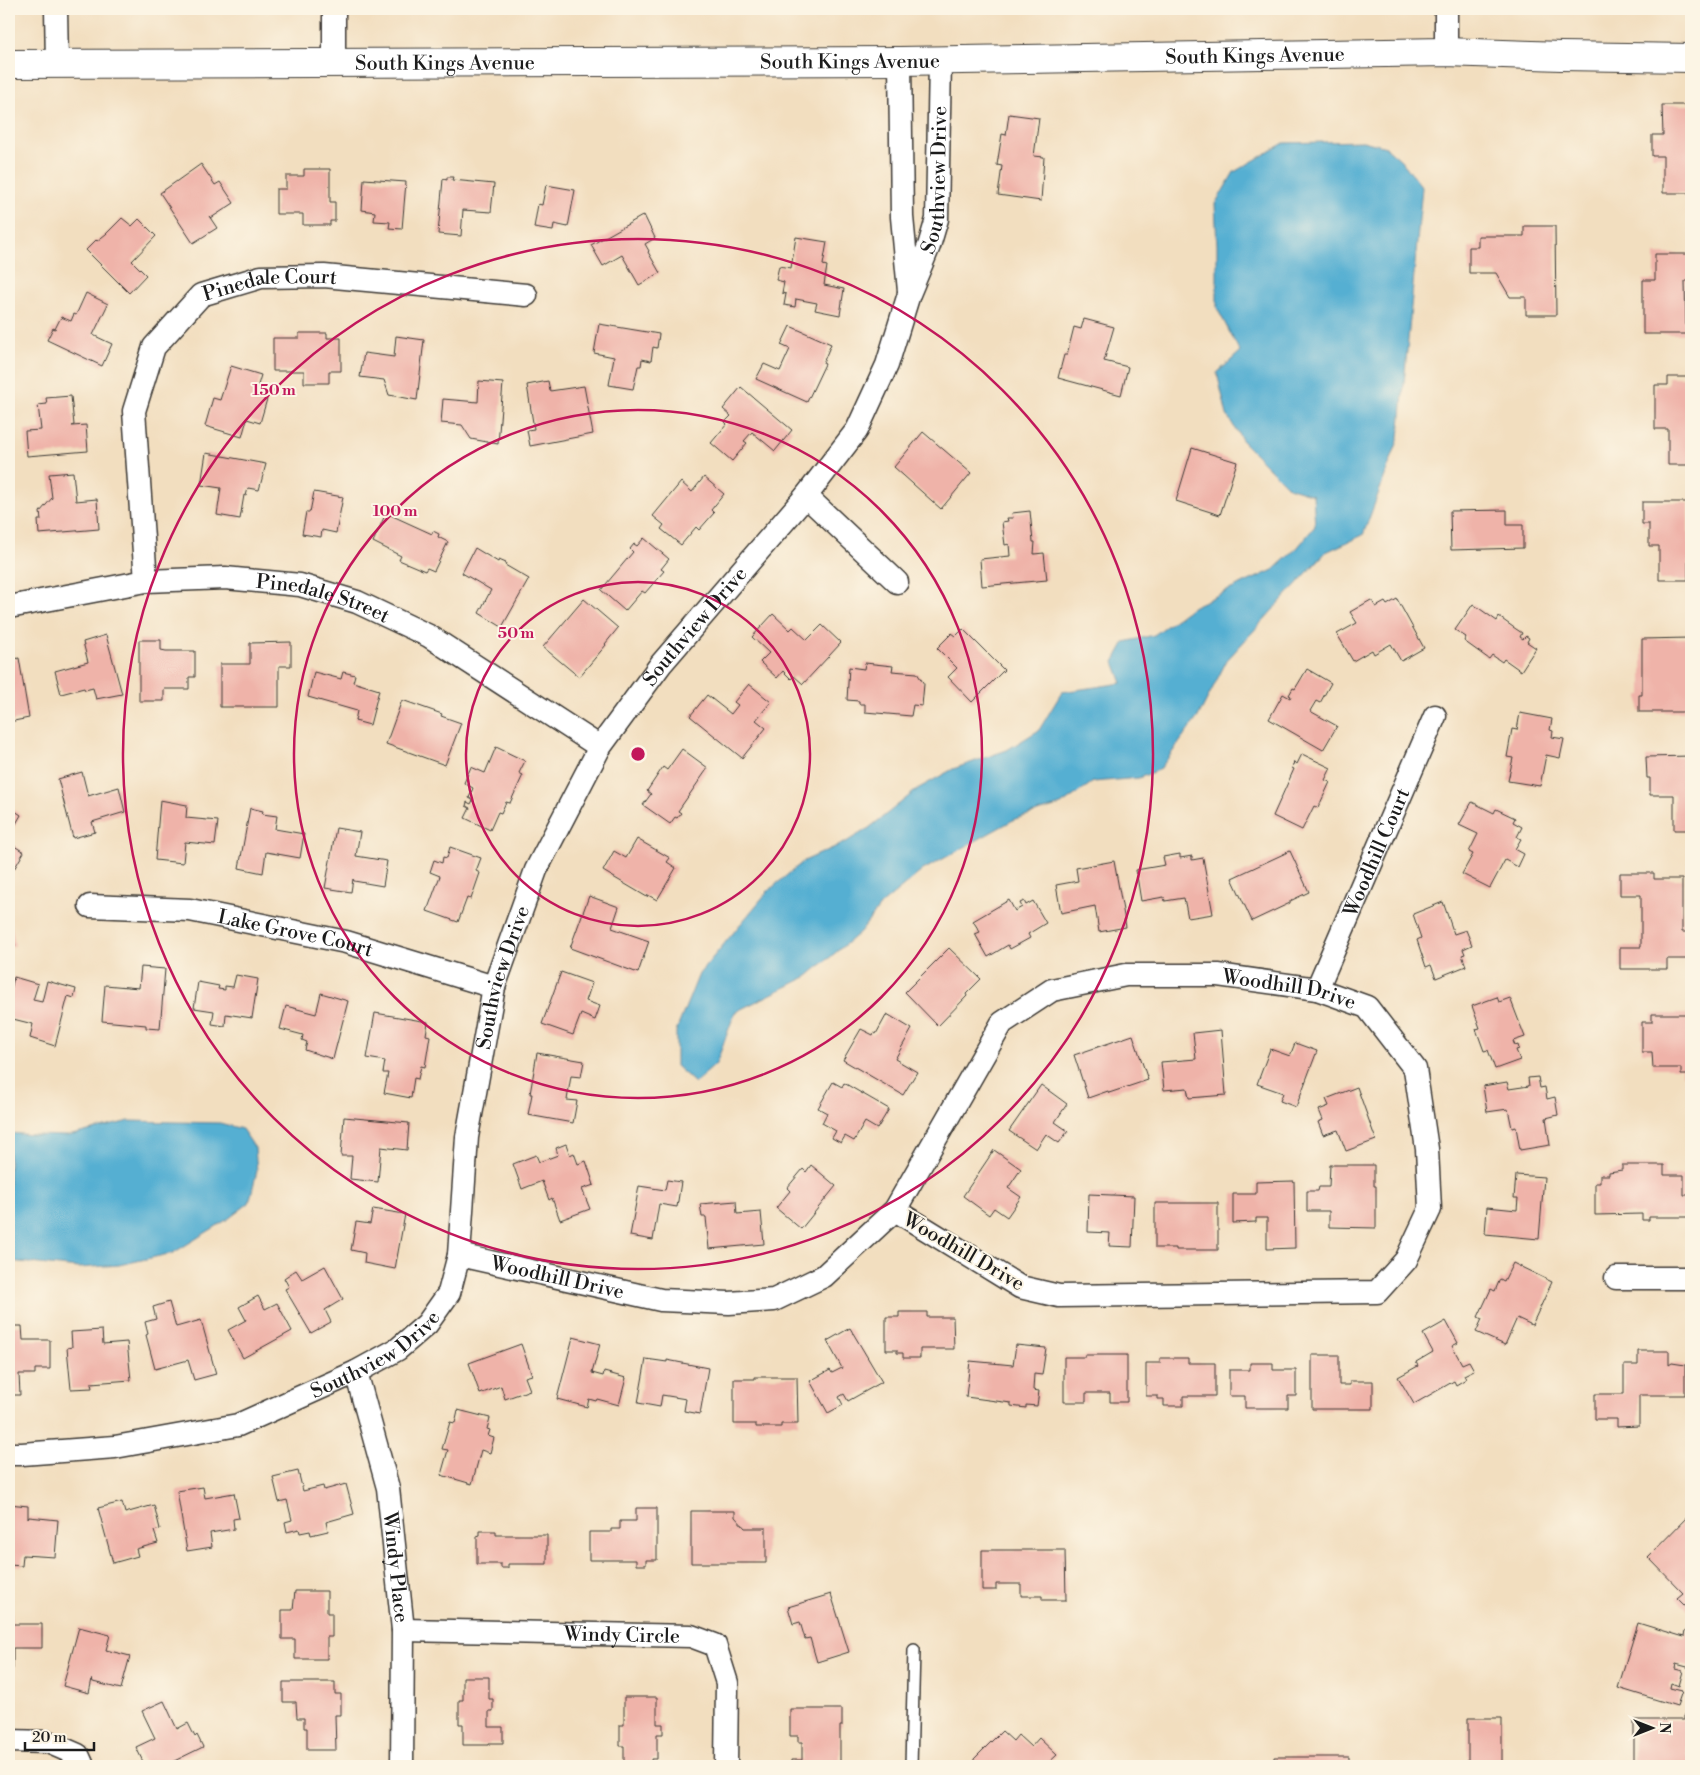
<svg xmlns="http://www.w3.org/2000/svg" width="1700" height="1775" viewBox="0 0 1700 1775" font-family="'Libre Bodoni',serif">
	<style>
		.water { fill: #54afd2; stroke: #386677 }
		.building { fill: #efb3a9 }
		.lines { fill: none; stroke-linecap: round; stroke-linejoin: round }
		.service-casing { stroke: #3c3934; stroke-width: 14 }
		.minor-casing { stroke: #3c3934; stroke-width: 25 }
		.tertiary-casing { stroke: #3c3934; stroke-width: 30 }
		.service { stroke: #fff; stroke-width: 11 }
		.minor { stroke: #fff; stroke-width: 22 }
		.tertiary { stroke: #fff; stroke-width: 28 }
		.ring { fill: none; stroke: #c2185b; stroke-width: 2.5 }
		.labels { text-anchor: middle; stroke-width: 4; stroke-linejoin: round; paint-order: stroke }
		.street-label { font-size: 20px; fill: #1c1c1c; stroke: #fcf5e5 }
		.centre { fill: #c2185b; stroke: #fcf5e5; stroke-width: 2.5 }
		.ring-label { font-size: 15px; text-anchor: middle; font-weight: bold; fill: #c2185b; stroke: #fcf5e5; stroke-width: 4; stroke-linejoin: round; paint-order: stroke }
	</style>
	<rect width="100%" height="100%" fill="#fcf5e5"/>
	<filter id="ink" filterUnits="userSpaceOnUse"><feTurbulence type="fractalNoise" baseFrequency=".02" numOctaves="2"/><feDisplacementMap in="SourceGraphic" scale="10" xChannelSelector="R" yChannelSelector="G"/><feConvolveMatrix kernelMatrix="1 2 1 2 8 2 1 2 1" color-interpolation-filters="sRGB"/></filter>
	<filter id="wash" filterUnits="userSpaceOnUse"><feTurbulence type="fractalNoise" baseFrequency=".0096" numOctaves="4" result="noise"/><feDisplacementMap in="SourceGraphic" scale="20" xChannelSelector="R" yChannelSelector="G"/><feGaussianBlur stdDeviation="1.12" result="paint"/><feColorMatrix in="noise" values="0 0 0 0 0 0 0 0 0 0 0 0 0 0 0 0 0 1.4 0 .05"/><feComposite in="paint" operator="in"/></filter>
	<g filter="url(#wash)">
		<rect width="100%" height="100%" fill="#f2debf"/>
		<path class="water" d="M1363,141L1386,147L1401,160L1422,187L1399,438L1363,535L1326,552L1227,660L1198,717L1160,769L1139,778L1093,782L1061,805L1015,819L923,870L881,905L860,932L808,976L735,1012L716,1064L695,1083L676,1066V1031L699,974L768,891L804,861L846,842L869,828L919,788L953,769L1007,750L1039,730L1062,692L1122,683L1114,662L1125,642L1154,635L1194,606L1273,570L1298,547L1315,526L1313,495L1288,487L1244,443L1227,415L1217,373L1240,352L1217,308V245L1215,204L1234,172L1284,143Z
			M129,1121L220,1123L242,1129L255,1148L257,1171L249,1203L228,1219L173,1253L119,1265L79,1268L9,1261V1133L33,1135L68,1136Z"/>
		<g id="blocks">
			<path class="building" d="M1662,105H1691V193H1663V156H1652V135H1663Z
				M1009,114L1039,118L1034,156L1044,157L1041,201L998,195L1002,166L997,165L1002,134L1006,135Z
				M201,164L215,185L220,182L234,203L211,218L209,216L217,228L193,243L160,193Z
				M304,169H330V202H335V221H330V225H303V214H276V189H286V176H304Z
				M447,177H453L452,180L494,184L491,212L463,210L461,236L438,234L443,179L447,180Z
				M364,179L406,182L402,229L389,228L390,222L374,221L375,212L362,210Z
				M546,185L575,190L568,227L554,224L553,231L534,228L538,204L542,205Z
				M644,215L655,238L645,244L649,251L648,252L660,273L639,285L622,255L603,266L591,245Z
				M122,218L132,226L139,219L156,236L132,261L146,275L129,293L86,250L96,240L97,241L106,234Z
				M1524,226H1555L1556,315H1526V297H1510L1496,273H1469V247H1478V236H1524Z
				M796,237L827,242L823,265L827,266L824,285L844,289L840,315L815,310L817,303L796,299L795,307L784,305L786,294L782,293L784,282L776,280L779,266L791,268Z
				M1655,254H1691V281H1685L1686,334H1643V280H1655Z
				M86,293L108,304L93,335L112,344L102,366L47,340L53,328L55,329L61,317L71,321L74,314L76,315Z
				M1084,319L1114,327L1104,361L1128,367L1121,395L1058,378L1064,355H1067L1074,327L1081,329Z
				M599,324L659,334L657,348L653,347L651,361L642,359L641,366H638L633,389L609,385L614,357L594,353Z
				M790,326L831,344L823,363L825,364L807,402L756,379L764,364L780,371L790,349L781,345Z
				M299,333H327V338H341V371H329V383H304V371H273V338H299Z
				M396,336L424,340L417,400L389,395L384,380L360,377L364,353L394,357Z
				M231,366L261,375L255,395L267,399L260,423L247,419L242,437L205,426L213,398L220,400Z
				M1668,377H1691V465H1668V429H1655V385H1668Z
				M479,381L503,383L498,444L471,439L462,425L441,423L443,399L478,402Z
				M548,381L550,391L584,386L593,434L530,446L527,430L534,429L527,385Z
				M741,387L792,430L775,451L752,432L744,441L747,443L732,461L711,443L727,424L725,422L731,416L723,409Z
				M71,396L74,425L72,426L86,425L88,451L27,456L25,431L41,430L38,405L47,404L46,398Z
				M923,432L971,473L941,509L894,467Z
				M1192,448L1237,462L1220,515L1176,501Z
				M206,453L266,464L259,490L248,488L246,496L244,495L240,519L217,515L221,488L201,485Z
				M73,472L76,501L97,499L99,529L39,534L38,520H41L40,512L52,498L49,474Z
				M704,477L724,494L711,510L714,513L699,530L696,527L681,545L661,529L664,525L653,516L681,482L692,492Z
				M314,492L343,497L336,533L322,530L321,537L302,534L306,512H310Z
				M1642,502H1688V544H1691V561H1688V580H1659V546H1649V524H1642Z
				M1507,510V525H1523V548L1451,550L1450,511Z
				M1030,511L1033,542H1035L1034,554L1044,553L1047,580L982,586L980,559L1010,556L1009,544L1005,545L1002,522L1008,521L1007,518H1013L1012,513Z
				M386,513L432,534L433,531L439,534L438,537L448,542L434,571L427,568L425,571L399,560L401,556L373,542Z
				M644,538L669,559L661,569L664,571L645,593L642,591L625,611L601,590L633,552L630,549L634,544L637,546Z
				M475,548L498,562L499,560L506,563L505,565L529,579L502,627L479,613L491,590L462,573Z
				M584,599L618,628L605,644L606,645L579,677L543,647Z
				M1397,599L1424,648L1401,661L1391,644L1374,654L1372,650L1353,661L1337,634L1357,623L1350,612L1371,600L1376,607L1385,602L1387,605Z
				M1473,604L1497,621L1499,617L1513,627L1522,633L1520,637L1523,639L1526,636L1529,638L1527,642L1536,648L1521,671L1504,659L1502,662L1492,655L1489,659L1464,641L1466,637L1455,630Z
				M773,614L790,630L793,627L807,640L822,625L841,643L803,684L794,676L791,679L783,671L777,678L760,662L769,653L752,637Z
				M963,629L1004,670L972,702L948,677L957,668L937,648L952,633L956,636Z
				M106,635L122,694L96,699L93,688L85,690L84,688L61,694L55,671L88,662L83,642Z
				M1689,638V657H1691L1689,712H1639V695H1642V639Z
				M139,640H161V650L166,651H195V677H189V689H164V701H139Z
				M291,642V666H279V707H220V664H250V643Z
				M19,658L29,718L9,722V660Z
				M865,663L893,666L892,671L917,673L924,684L922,706L913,705L911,716L865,712V704H859V701L847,700L849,667L864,669Z
				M1307,669L1331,683L1320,703L1316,701L1310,711L1337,726L1323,750L1269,719L1283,694L1290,698L1291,696L1289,695L1293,688L1295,689Z
				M314,672L341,679L343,672L355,675L353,682L379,690L370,725L355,721L357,711L308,697Z
				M749,684L771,702L756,720L766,728L742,758L690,716L707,695L731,714L738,705L734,702Z
				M402,700L442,714L441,716L461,723L445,765L386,744Z
				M1520,713L1552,719L1550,730L1553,731L1552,737L1564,739L1560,758L1546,755L1540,786L1508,781L1513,758L1507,757L1512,729L1517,730Z
				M496,747L525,761L519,773L523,775L510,803L506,802L501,813L498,812L490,830L465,818L470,808L466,806L467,802L471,804L473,800L469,798L473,788L464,783L471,767L485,773Z
				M682,749L708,768L678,811L681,813L677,818L675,817L670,824L643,805L651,794L647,791L663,767L667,770Z
				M1302,754L1331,768L1325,780L1330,782L1318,808L1314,806L1302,830L1273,816L1294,769L1292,768L1294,762L1297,764Z
				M1691,756V830H1674V795H1650V778H1647L1646,757Z
				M82,772L88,796L119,787L125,812L92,822L95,832L73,838L58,779Z
				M160,800L187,805L186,818L218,821L215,845L185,842L183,863L155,860Z
				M1472,802L1494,813L1496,809L1515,818L1513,822L1522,827L1517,837L1521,839L1515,849L1524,854L1518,867L1505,860L1490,888L1462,874L1473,854L1469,852L1478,834L1459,825Z
				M9,807L21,815L9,836Z
				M250,808L263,811L262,814L277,816L275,829L304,834L300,858L266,852L263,873L239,868Z
				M336,828L360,832L356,856L387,861L383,886L354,881L353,879L351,892L325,888Z
				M637,839L670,858L667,862L676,868L657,900L648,895L647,897L603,871L614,851L626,858Z
				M9,843L24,852L10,876L9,875Z
				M450,847L481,858L476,871L480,873L471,899L467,898L458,922L427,911L440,876L430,872L434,860L442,863L443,857L447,858Z
				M1290,851L1309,892L1290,901V903L1252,921L1232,878Z
				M1180,854V858L1192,856V860L1203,858L1213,914L1188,918L1184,898L1165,901L1164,897L1141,901L1136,870L1165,865L1163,857Z
				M1114,861L1126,927L1099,932L1095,906L1061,913L1056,885L1078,881L1076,868Z
				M1620,873H1654V879H1682V932H1691V959H1667V969H1620V947H1641V895H1620Z
				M589,896L619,907L612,928L649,941L638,973L570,948Z
				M1009,900L1015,911L1022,907L1020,903L1024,901L1026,905L1033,901L1046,923L1028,934L1030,938L1010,949L1008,945L988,957L975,934L980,932L973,921Z
				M1443,902L1454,934L1466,930L1472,945L1463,949L1465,954L1462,955L1466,966L1436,978L1431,965L1426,967L1417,940L1421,938L1413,914Z
				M10,917L15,946L9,947V918Z
				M949,948L981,979L966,994L967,996L938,1026L905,992Z
				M141,967L165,969L160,1029L146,1028V1025L102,1021L105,985L139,988Z
				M561,972L592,983L586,1001L600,1006L595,1020L581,1014L573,1035L542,1024Z
				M236,975L258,979L252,1018L226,1014L225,1026L212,1024L214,1011L194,1008L198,982L219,986L218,989L225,990V986L233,987Z
				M14,977L38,984L33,1000L42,1002L47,981L76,989L74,998L68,996L55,1046L30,1038L33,1024L9,1018V994H10Z
				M321,993L348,1001L333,1059L305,1050L307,1042L302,1040L303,1035L280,1029L286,1006L316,1014Z
				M1497,997L1499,1002L1510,998L1525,1037L1513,1041L1515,1046L1518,1045L1519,1049L1516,1050L1520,1060L1495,1069L1488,1050L1484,1051L1476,1029L1480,1028L1472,1006Z
				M375,1013L428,1022L426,1035L430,1036L425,1067L421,1066L418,1079L414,1078L411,1098L384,1093L388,1073H383L385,1061L367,1058Z
				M887,1014L912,1029L895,1059L917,1072L903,1095L843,1060L861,1029L873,1035L874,1033L876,1034Z
				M1652,1014H1691V1075H1681V1068H1653L1652,1052H1642V1022H1652Z
				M1221,1030L1226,1095L1189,1098L1187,1088L1164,1090L1161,1062L1196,1059L1193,1033Z
				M1133,1035L1148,1080L1109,1093L1108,1091L1088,1098L1074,1055Z
				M1295,1043L1317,1051L1296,1107L1280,1101L1283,1093L1257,1084L1270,1049L1290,1056Z
				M537,1053L584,1061L581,1077L571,1076L567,1100L577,1101L573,1123L528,1115L532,1094H530Z
				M1538,1077L1540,1088L1545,1087L1547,1099L1555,1097L1558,1115L1546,1118L1550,1145L1520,1150L1516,1127L1512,1128L1508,1109L1487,1112L1483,1086L1507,1082L1509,1089L1529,1086L1528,1078Z
				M833,1082L842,1087L844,1083L889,1109L877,1129L865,1122L854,1141L845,1136L841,1143L832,1138L836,1131L822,1123L827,1113L818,1108Z
				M1041,1085L1067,1104L1055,1122L1068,1131L1059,1143L1046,1134L1036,1149L1009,1131Z
				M1357,1087L1376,1140L1346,1151L1338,1130L1323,1135L1318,1122L1323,1120L1319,1110L1329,1106L1326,1099Z
				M344,1117L409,1123L407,1150L381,1147L378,1182L350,1179L352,1156H341Z
				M566,1144L570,1155L574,1153L578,1164L586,1161L594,1185L582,1189L590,1209L560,1220L552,1198L549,1200L542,1181L522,1189L513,1164L536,1155L539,1162L558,1155L556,1148Z
				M994,1150L1021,1169L1008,1188L1021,1197L1007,1217L994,1208L989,1215L963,1196Z
				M811,1165L836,1186L801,1229L776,1208L790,1191L787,1188L803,1169L806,1172Z
				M1330,1165H1374V1186H1376V1228L1329,1227V1211H1307V1191H1318L1319,1187H1329Z
				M1622,1165H1664V1175H1684V1195H1691V1217H1649V1220H1642V1214L1595,1215V1183H1600V1175H1609V1172L1622,1170Z
				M1516,1175L1544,1177L1539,1239L1485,1234L1487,1207L1517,1210L1518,1198H1514Z
				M667,1180L681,1182L677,1207L659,1204L653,1240L630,1236L639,1186L665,1190Z
				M1294,1181L1295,1248L1267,1249V1218H1256V1222L1233,1223V1194H1256V1182Z
				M1089,1194L1134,1196L1132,1247L1109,1246L1110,1233L1088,1232Z
				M736,1201L737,1214L761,1212L764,1244L709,1249L706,1217H702L700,1204Z
				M1155,1203H1218V1250H1176V1248H1155Z
				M373,1209L405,1214L395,1269L364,1263L365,1253L351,1250L356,1222L370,1224Z
				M1513,1263L1552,1282L1532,1325L1517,1318L1505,1345L1476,1332L1482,1319L1478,1317L1491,1289L1495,1291L1500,1279L1504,1281Z
				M325,1266L343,1299L325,1310L331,1322L311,1333L285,1289L289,1287L284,1278L296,1270L302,1279Z
				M258,1296L265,1309L277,1303L292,1331L243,1358L228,1330L246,1320L239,1307Z
				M169,1302L176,1327L201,1320L216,1374L194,1380L188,1360L155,1369L146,1335L148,1334L145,1322L156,1319L153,1307Z
				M899,1312H927V1317H953L954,1349H920V1358H903V1353H897V1350H886V1317H899Z
				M1446,1321L1458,1343L1452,1346L1462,1364L1469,1361L1474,1370L1464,1375L1466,1379L1456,1385L1454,1381L1414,1404L1398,1377L1418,1366L1416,1362L1433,1352L1423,1334Z
				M9,1326H22L23,1340H50V1369H35V1374H19L20,1395H9Z
				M850,1328L882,1382L848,1401L844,1394L839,1397L843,1405L828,1413L810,1381L830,1370L832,1373L842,1368L827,1341Z
				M102,1330L103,1344L127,1342L131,1380L91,1383L92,1388L71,1389L67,1348L72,1347L71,1332Z
				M573,1337L600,1344L592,1373L603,1376L604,1372L626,1378L619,1405L597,1399L596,1401L589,1399L587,1407L557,1399Z
				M521,1344L532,1375L525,1377L530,1390L505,1399L501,1386L480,1394L469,1363Z
				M1016,1345L1046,1348L1042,1375L1034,1374L1033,1390L1039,1391L1037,1406L1026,1405V1408L1011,1406V1403L966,1397L970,1361L1013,1365Z
				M1638,1351H1669V1365L1672,1363L1685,1365V1395H1639V1426L1617,1427V1419H1595V1394H1624V1365H1638Z
				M1085,1355H1127V1402H1110V1393H1086V1402H1064V1357H1085Z
				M1312,1355H1339V1385H1350V1381H1373V1409H1312Z
				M1160,1358H1188V1363H1215V1396H1183V1406H1164V1399H1158V1396H1146V1363H1160Z
				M646,1359L667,1362V1360L708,1368L700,1414L684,1411L686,1399L662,1395L660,1407L638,1403Z
				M1250,1363H1273V1370H1296V1396H1288V1408H1245V1396H1229V1370H1250Z
				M755,1377H797L798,1424H781V1427H756V1424H734V1379H755Z
				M458,1410L490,1418L487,1429L490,1430L488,1436L494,1438L490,1453L481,1450L472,1484L441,1475L448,1450L442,1449L450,1422L455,1423Z
				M298,1471L303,1491L323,1486L324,1490L346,1484L354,1514L326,1522L328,1531L311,1535L310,1531L300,1533L299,1529L287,1532L285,1522L292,1520L287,1500L279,1502L273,1477Z
				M203,1487L205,1498L234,1493L239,1518L233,1519L234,1529L210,1533L212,1547L187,1551L177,1491Z
				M122,1502L125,1513L154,1505L160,1529L154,1531L158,1543L136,1549L138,1556L113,1563L98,1508Z
				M9,1504L28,1506V1519L29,1517L58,1520L55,1557L23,1555L22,1566L9,1565Z
				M636,1508H657V1560H646V1565H636V1560H589V1532H611V1529H620V1521H636Z
				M691,1511H735V1517L745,1528H766V1563H691Z
				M1691,1513V1612L1677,1598L1683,1593L1648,1557Z
				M480,1531H496V1535H547V1564H508V1568H501V1564H477V1536L480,1535Z
				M982,1550H1065L1066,1600H1042V1596H1021V1584H996V1590H982Z
				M295,1591H327V1613H332V1637H327V1659H295V1639H282V1610H293Z
				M831,1594L849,1652L817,1662L810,1638L805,1639L800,1622L793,1624L788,1607Z
				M9,1611H12V1624H42V1648H13V1669H9Z
				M1638,1623L1684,1637L1685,1631L1691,1633V1668L1676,1664L1675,1669L1683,1671L1679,1686L1671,1683L1670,1688L1682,1691L1677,1706L1618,1688Z
				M79,1627L110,1635L106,1650L130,1656L121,1689L93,1682L92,1679L89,1693L63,1686Z
				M463,1677H489V1699H493V1711H489V1727H503V1743H489V1745H463V1724H459V1700H463Z
				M283,1682H335V1694H341V1715H335L336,1750H307V1728H304V1718H297L296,1702H283Z
				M624,1697H657V1724H663V1734H657V1759H651L652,1766H624V1746H620V1725H624Z
				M164,1701L177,1729L188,1723L195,1737L197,1735L203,1747L164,1766H145L136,1747L155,1738L142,1711Z
				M790,1709H842V1726H840V1766H791V1760H802V1742H798V1736H790Z
				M1684,1715H1691V1747H1687V1755H1691V1766H1634V1720H1684Z
				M1468,1718H1502V1766H1468Z
				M1002,1731L1013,1741L1018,1735L1031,1747L1039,1738L1057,1755L1045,1766H976L974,1764V1759Z
				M1274,1757H1349V1766H1274Z"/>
		</g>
	</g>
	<g filter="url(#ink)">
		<use href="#blocks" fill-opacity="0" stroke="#3c3934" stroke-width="1"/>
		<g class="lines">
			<g class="service-casing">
				<path id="service" d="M911,1766L914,1650"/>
			</g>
			<g class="minor-casing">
				<g id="minor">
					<path d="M56,9L57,64"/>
					<path d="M334,9V63"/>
					<path d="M1446,52V9"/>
					<path d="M900,61L902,217L909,291"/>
					<path d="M806,496L897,582"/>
					<path id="s1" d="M146,581L134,411L154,347L201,295L261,277L324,276L526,295"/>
					<path id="s2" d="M9,607L146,581L225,578L300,585L357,602L429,636L600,747"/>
					<path id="s3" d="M90,906L190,910L346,942L494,987"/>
					<path id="s4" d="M1317,989L1435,716"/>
					<path id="s5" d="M459,1255L661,1300L729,1303L774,1300L824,1276L895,1210L1002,1023L1052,990L1126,975H1218L1317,989L1367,1007L1415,1069L1427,1149L1430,1209L1406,1260L1377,1292L1059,1296L1020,1287L895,1210"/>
					<path d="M1616,1278H1691"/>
					<path id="s6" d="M356,1372L388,1488L403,1630L402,1766"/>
					<path id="s7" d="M9,1454H22L115,1447L238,1425L356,1372L398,1349L427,1324L449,1293L459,1255L467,1137L494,987L536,870L600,747L661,664L806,496L857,430L887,365L909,294L929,246L937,219L940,61"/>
					<path id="s8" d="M403,1630L691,1636L715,1645L727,1683L726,1766"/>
					<path d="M9,1741L48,1742L78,1755L83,1766"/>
				</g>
			</g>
			<g class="tertiary-casing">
				<g id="tertiary">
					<path id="s9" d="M9,64L900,61L1446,52L1561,56L1691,58"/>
				</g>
			</g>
			<use href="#service" class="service"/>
			<use href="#minor" class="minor"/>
			<use href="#tertiary" class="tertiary"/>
		</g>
	</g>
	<g class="ring">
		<circle cx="638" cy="754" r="172"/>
		<circle cx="638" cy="754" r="344"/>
		<circle cx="638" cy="754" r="515"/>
	</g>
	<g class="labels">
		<g class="street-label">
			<text dy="7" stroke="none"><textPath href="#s9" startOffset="1246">South Kings Avenue</textPath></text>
			<text dy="7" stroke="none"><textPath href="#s9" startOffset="841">South Kings Avenue</textPath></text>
			<text dy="7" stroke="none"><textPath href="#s9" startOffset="436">South Kings Avenue</textPath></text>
			<text dy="7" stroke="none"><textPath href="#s7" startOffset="1731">Southview Drive</textPath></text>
			<text dy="7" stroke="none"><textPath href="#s1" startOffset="378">Pinedale Court</textPath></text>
			<text dy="7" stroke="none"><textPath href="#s2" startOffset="319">Pinedale Street</textPath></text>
			<text dy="7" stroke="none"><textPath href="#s7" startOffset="1211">Southview Drive</textPath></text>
			<text dy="7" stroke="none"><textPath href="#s4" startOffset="149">Woodhill Court</textPath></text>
			<text dy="7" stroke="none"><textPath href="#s3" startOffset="208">Lake Grove Court</textPath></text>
			<text dy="7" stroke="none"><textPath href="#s7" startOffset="806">Southview Drive</textPath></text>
			<text dy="7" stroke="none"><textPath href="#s5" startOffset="988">Woodhill Drive</textPath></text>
			<text transform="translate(964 1251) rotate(30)" y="7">Woodhill Drive</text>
			<text dy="7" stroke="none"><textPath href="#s5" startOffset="101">Woodhill Drive</textPath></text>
			<text dy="7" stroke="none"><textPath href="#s7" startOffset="386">Southview Drive</textPath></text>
			<text dy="7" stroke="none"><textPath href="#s6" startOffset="200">Windy Place</textPath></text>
			<text dy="7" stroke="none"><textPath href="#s8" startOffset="219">Windy Circle</textPath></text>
		</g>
	</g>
	<circle cx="638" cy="754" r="8" class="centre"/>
	<g class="ring-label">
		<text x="274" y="395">150 m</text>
		<text x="395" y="516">100 m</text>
		<text x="516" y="638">50 m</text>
	</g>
	<rect width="1700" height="1775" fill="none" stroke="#fcf5e5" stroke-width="30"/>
	<g transform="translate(1652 1728) rotate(90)" stroke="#fcf5e5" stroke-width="4" paint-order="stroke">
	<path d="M0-4L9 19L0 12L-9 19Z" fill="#1c1c1c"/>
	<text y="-8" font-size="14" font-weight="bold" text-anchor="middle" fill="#1c1c1c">N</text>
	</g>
	<path d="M25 1742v8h69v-8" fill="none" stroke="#1c1c1c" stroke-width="2.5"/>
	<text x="32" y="1742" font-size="15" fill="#1c1c1c" stroke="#fcf5e5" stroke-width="4" paint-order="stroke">20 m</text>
</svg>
